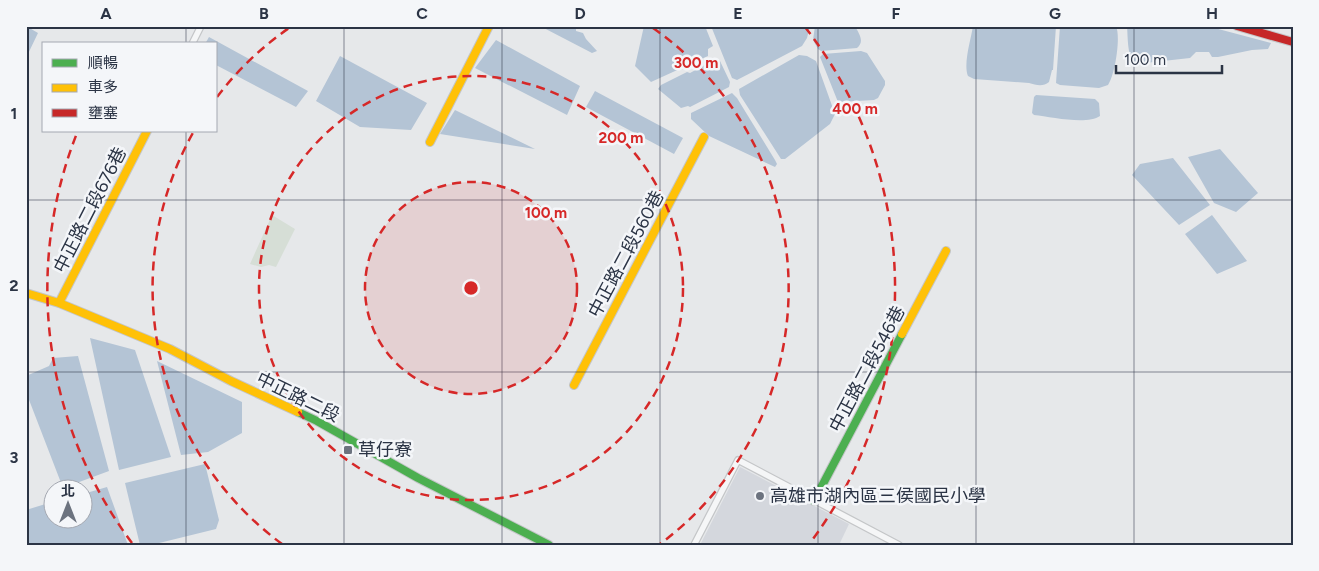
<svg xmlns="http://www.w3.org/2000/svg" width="1319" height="571" viewBox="0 0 1319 571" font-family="Figtree,'Noto Sans TC',sans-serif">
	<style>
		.built { fill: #d4d7dd }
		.green { fill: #d6ded6 }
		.water { fill: #b4c4d5 }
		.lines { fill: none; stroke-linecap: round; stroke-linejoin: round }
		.street-casing { stroke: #c4c6c8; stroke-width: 8 }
		.fast-casing { stroke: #c4c6c8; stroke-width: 10 }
		.slow-casing { stroke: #c4c6c8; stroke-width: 10 }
		.jam-casing { stroke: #c4c6c8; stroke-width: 10 }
		.street { stroke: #f5f6f7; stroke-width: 5.5 }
		.fast { stroke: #4caf50; stroke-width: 8 }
		.slow { stroke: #ffc107; stroke-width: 8 }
		.jam { stroke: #c62828; stroke-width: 8 }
		.grid { fill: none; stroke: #2b3445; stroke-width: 1; stroke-opacity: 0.55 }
		.ring { fill: none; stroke: #d62828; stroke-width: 2.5; stroke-dasharray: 9 6 }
		.poi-dot { fill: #6c737f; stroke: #f4f6f9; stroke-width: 2 }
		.labels { text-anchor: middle; stroke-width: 5; stroke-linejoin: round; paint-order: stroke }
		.street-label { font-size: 18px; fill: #2b3445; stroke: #f4f6f9 }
		.poi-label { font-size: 18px; fill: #2b3445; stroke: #f4f6f9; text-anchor: start }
		.centre { fill: #d62828; stroke: #f4f6f9; stroke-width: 2.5 }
		.ring-label { font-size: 15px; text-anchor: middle; font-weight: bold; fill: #d62828; stroke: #f4f6f9; stroke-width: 5; stroke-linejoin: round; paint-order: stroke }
		.neatline { fill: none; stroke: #2b3445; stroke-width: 2 }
		.grid-label { font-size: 16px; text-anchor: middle; font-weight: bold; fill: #2b3445 }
	</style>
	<rect width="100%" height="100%" fill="#e6e8ea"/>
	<path class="built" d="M740,467L849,524L839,545H700Z"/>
	<path class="green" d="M272,215L295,229L276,267L269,265L261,267L250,264Z"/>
	<path class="water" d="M26,26L38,33L26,58Z
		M540,26H576V31L583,33L586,39L597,51L592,53Z
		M644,26H705L713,46L708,49V56L651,82L635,66Z
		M711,26H810L807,38L802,46L737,80L732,78Z
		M815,26H855C859,34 865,41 857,48L821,51L818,49L813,40Z
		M973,26H1056L1053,70H1052L1049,82C1043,87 1036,85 1029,83L974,79L968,76C963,64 971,39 973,26Z
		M1060,26H1116C1121,37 1115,75 1108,85L1099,88L1060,85L1056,83Z
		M1127,26H1207L1271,43L1268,49L1252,50L1218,57H1212L1209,52H1196L1190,58L1136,64C1127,59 1128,37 1127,26Z
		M209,37L308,91L296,107L216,65V44H205Z
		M496,40L580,86L567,115L475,68Z
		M861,51L867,53L885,81V85L878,98L874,100L838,102L820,57L823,54Z
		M799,55L807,56L816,61L835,114L830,124L785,159H781L740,95L739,89Z
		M340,56L427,103L411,130L360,127L316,101Z
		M714,60L720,61L730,82L729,87L690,107L688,106L681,108L658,89L661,85L687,72L690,73Z
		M595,91L683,138L674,154L586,107Z
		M732,93L737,98L775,160L777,164L775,167L709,136L691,119V113Z
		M1036,95L1095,99L1099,103L1100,116C1087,125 1051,117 1034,115L1032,113L1034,97Z
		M455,110L535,149L440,134Z
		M1220,149L1258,193L1236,212L1214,203L1188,157Z
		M1173,158L1210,205L1179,225L1132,175L1140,164Z
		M1212,215L1247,261L1217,274L1185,234Z
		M90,338L135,350L171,457L119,470Z
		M78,356L109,471L63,488L26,392V376L49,366L53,358Z
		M157,361L242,402V433L208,452L181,455Z
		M205,464L219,520L216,529L151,545H140L125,483Z
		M107,487L128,545H26V510L52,502V518H82L83,494Z"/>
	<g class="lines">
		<g class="street-casing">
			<path id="street" d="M192,44L201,26
				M694,545L738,460L899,545"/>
		</g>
		<g class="fast-casing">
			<path id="fast" d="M298,412L317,421L418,478L549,545
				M814,501L902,334"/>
		</g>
		<g class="slow-casing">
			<path id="slow" d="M430,142L489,26
				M26,293L59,303L170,349L231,381L298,412
				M59,303L147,131
				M902,334L946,251
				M574,385L704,137"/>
		</g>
		<g class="jam-casing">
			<path id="jam" d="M1237,26L1293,42"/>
		</g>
		<use href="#street" class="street"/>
		<use href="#fast" class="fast"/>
		<use href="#slow" class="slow"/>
		<use href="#jam" class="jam"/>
	</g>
	<path class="grid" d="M186,26V44M344,26V545M502,26V545M660,26V545M818,26V545M976,26V545M1134,26V545M186,131V545M26,200H1293M26,372H1293"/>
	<circle cx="471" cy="288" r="106" fill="#d62828" fill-opacity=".12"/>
	<g class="ring">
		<circle cx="471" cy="288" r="106"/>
		<circle cx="471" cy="288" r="212"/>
		<path d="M282 544A318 318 0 0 1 194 131M217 97A318 318 0 0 1 289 28M653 28A318 318 0 0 1 660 544"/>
		<path d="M132 543A424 424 0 0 1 77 133M805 27A424 424 0 0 1 810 543"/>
	</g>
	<g class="poi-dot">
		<rect x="343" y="445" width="10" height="10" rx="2.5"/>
		<circle cx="760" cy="496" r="5"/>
	</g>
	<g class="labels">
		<g class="street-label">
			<text transform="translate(90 210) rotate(-63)" y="6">中正路二段676巷</text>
			<text transform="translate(626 254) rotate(-62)" y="6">中正路二段560巷</text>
			<text transform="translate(867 369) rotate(-62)" y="6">中正路二段546巷</text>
			<text transform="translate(298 397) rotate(26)" y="6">中正路二段</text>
		</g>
		<g class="poi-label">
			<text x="358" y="456">草仔寮</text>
			<text x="770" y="502">高雄市湖內區三侯國民小學</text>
		</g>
	</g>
	<circle cx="471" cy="288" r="8" class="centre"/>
	<g class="ring-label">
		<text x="696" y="68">300 m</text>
		<text x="855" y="114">400 m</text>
		<text x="621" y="143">200 m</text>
		<text x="546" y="218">100 m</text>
	</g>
	<rect width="1319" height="571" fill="none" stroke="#f4f6f9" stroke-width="55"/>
	<rect x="42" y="42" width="175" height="90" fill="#f4f6f9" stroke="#a4a8b1"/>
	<rect x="52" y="59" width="25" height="8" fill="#4caf50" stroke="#a4a8b1"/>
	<text x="88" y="68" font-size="15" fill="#2b3445">順暢</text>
	<rect x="52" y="84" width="25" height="8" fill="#ffc107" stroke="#a4a8b1"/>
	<text x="88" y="92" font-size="15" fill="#2b3445">車多</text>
	<rect x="52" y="109" width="25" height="8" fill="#c62828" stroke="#a4a8b1"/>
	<text x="88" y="118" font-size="15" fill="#2b3445">壅塞</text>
	<g transform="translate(68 504)"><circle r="24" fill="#f4f6f9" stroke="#a4a8b1"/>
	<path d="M0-4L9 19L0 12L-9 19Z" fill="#6c737f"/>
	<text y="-8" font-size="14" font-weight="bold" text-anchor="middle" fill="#2b3445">北</text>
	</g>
	<path d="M1116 65v8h106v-8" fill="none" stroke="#2b3445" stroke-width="2.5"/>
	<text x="1124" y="65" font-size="15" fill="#2b3445" stroke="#f4f6f9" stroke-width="4" paint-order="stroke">100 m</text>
	<rect x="28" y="28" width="1264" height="516" class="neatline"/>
	<g class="grid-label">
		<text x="106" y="19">A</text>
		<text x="264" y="19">B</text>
		<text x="422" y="19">C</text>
		<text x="580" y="19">D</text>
		<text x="738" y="19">E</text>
		<text x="896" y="19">F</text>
		<text x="1055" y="19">G</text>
		<text x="1212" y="19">H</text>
		<text x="14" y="119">1</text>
		<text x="14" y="291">2</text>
		<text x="14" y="463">3</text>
	</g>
</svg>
